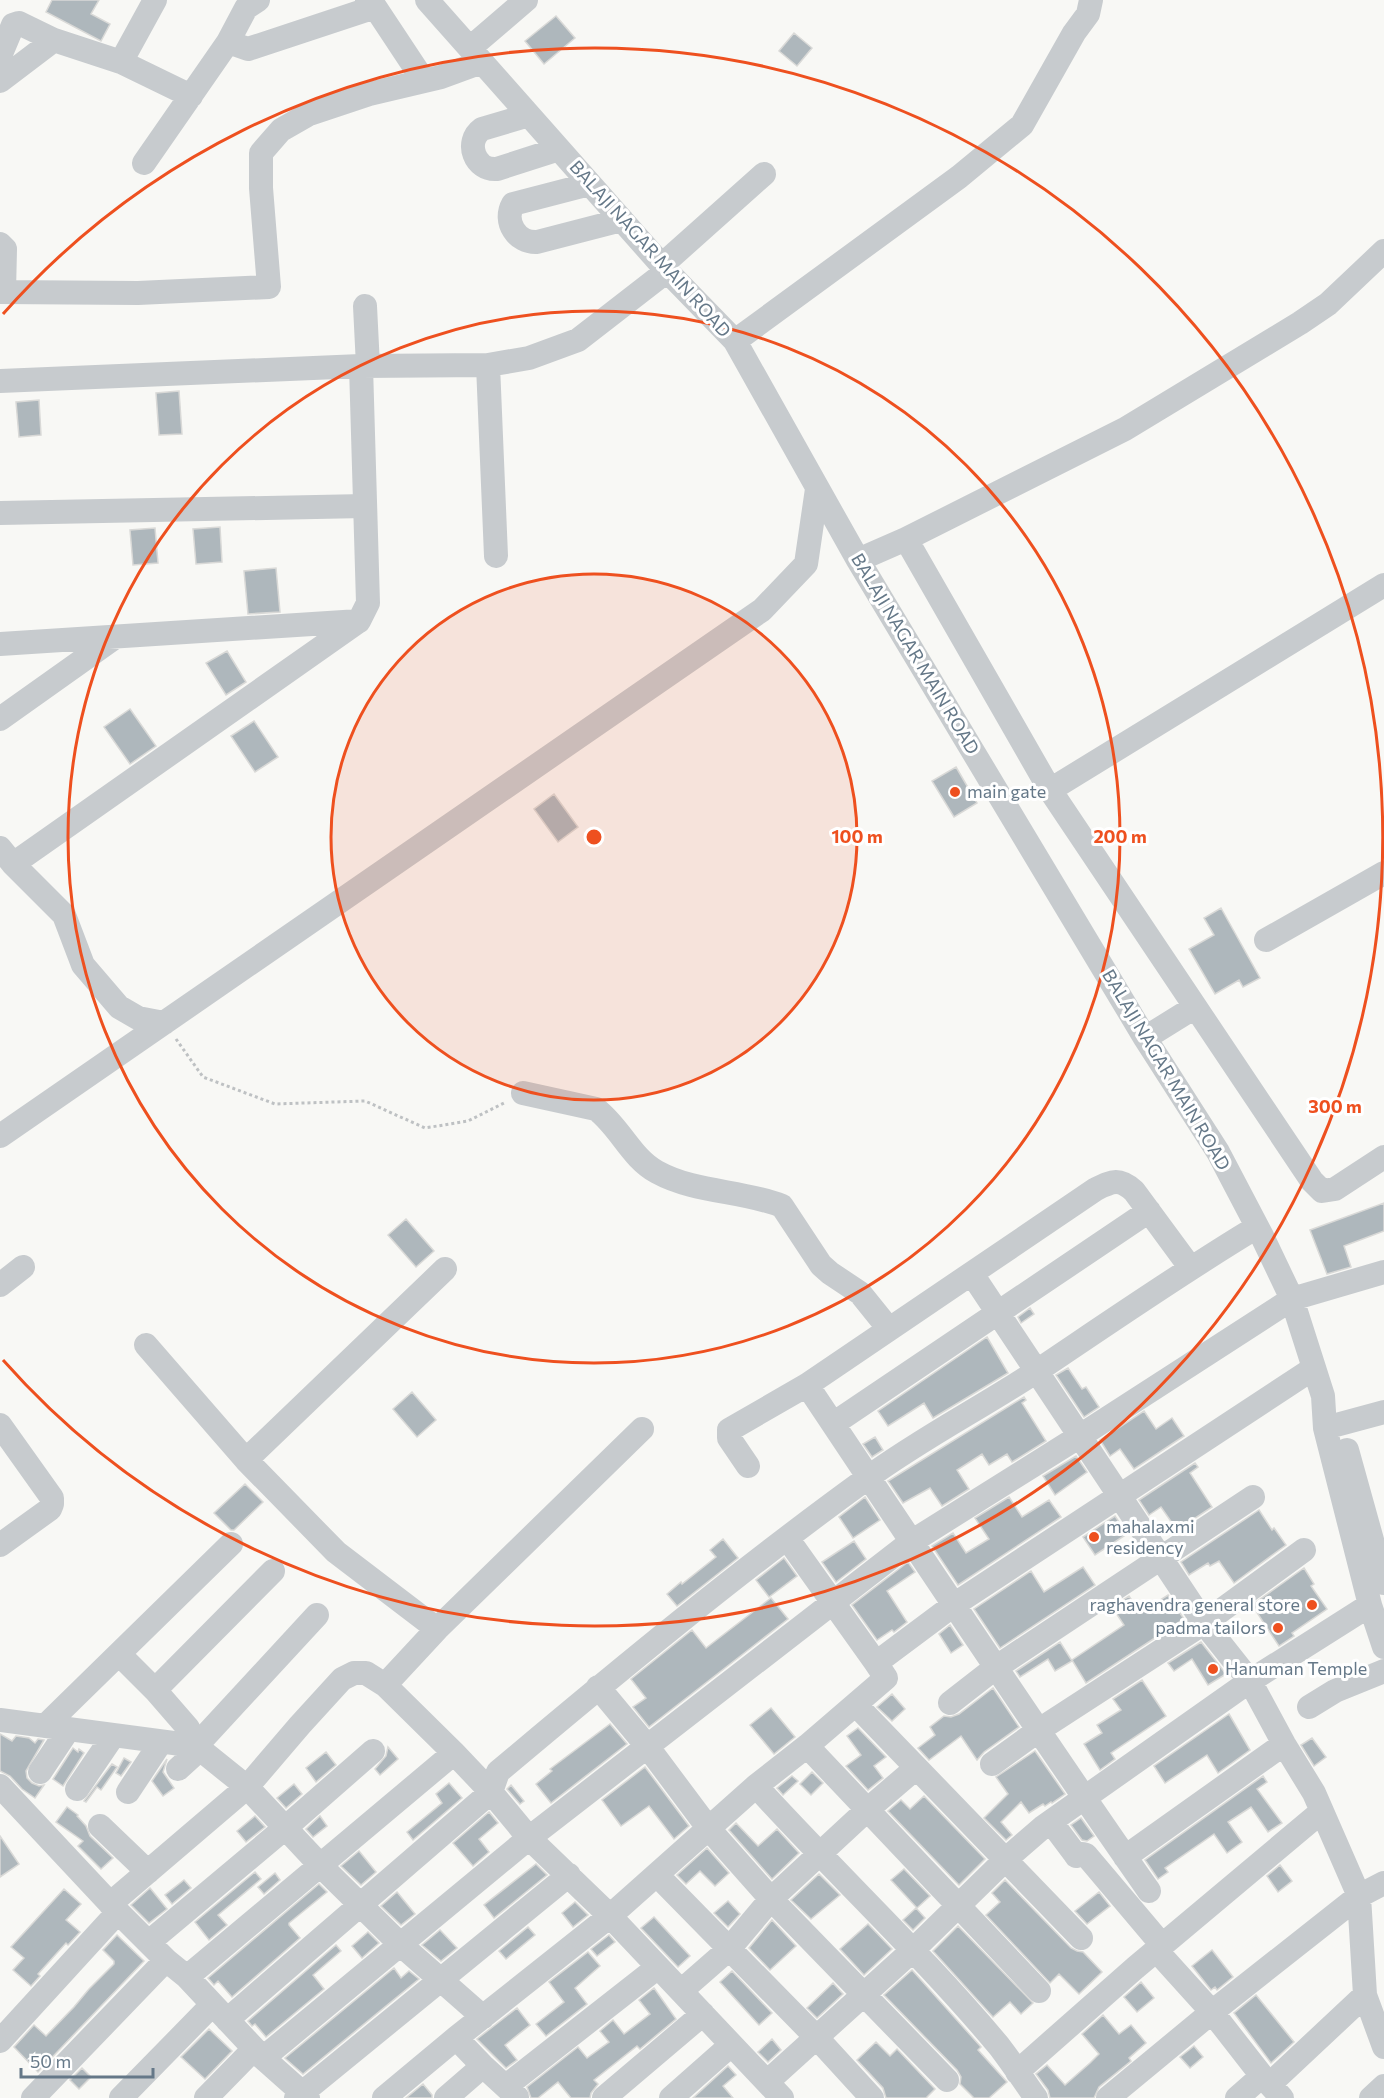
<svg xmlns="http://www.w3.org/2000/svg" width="1384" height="2098" viewBox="0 0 1384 2098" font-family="Commissioner,sans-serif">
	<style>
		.building { fill: #aeb7bc; stroke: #d9d9d7; stroke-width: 1.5 }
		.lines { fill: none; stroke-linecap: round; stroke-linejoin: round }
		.path { stroke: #bec1c3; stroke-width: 3; stroke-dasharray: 3 3; stroke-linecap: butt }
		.minor { stroke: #c7cbce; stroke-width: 24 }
		.ring { fill: none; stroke: #ee501f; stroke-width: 3 }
		.poi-dot { fill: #ee501f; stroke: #fff; stroke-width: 2 }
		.labels { text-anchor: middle; stroke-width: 6; stroke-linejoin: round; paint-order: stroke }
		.street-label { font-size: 18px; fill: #657888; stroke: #fff }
		.poi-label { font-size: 18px; fill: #657888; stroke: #fff; text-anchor: start }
		.centre { fill: #ee501f; stroke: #fff; stroke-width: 3 }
		.ring-label { font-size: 18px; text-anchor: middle; font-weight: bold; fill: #ee501f; stroke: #fff; stroke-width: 6; stroke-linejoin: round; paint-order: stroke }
	</style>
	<rect width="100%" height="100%" fill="#f8f8f5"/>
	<path class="building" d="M52,0H99L91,14L110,24L101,41L46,12Z
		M556,16L575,38L544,64L525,41Z
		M794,33L812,48L797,66L779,51Z
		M179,391L182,434L159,435L156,393Z
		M39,400L41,435L19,437L16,402Z
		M220,527L222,562L196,564L193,529Z
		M155,528L158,563L133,565L130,530Z
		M276,568L280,612L248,614L244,571Z
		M227,651L246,682L226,695L206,663Z
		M130,709L156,746L130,764L104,727Z
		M254,721L278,757L255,772L231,736Z
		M956,767L977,803L954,817L932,781Z
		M554,794L578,827L558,842L534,809Z
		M1221,908L1260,978L1243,987L1239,980L1215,994L1189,949L1214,935L1204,918Z
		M1384,1203V1231L1344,1246L1351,1267L1327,1274L1310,1230Z
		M406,1219L434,1251L416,1267L388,1235Z
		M1030,1308L1034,1314L1021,1323L1018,1317Z
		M987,1337L1008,1373L933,1418L924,1403L888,1426L878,1411Z
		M1068,1368L1082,1389L1086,1387L1099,1407L1084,1417L1056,1375Z
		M412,1392L436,1420L417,1437L393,1409Z
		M1024,1397L1026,1400L1022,1403L1046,1441L1012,1462L1007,1454L989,1465L982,1454L957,1470L969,1489L942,1506L930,1488L903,1503L888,1481Z
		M1144,1411L1156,1429L1172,1418L1184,1436L1134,1469L1120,1449L1110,1456L1100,1440Z
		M875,1437L883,1450L872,1457L863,1444Z
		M1076,1456L1087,1472L1055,1495L1043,1476Z
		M1195,1463L1198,1467L1190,1473L1212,1507L1177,1530L1161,1507L1149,1515L1139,1500Z
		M245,1484L263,1502L234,1530H231L214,1513Z
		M865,1497L880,1520L853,1538L839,1517Z
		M1009,1497L1022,1517L1049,1500L1061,1517L958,1585L932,1546L953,1533L966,1553L989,1539L975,1518Z
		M1259,1510L1272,1530L1274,1528L1286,1545L1234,1583L1219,1561L1210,1566L1208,1563L1189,1575L1181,1562Z
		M1115,1516L1127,1534L1095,1555L1083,1537Z
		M723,1539L738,1558L677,1606L667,1594L681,1582L682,1584L716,1557L710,1550Z
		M854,1541L866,1559L836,1582L822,1562Z
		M784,1558L797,1576L769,1597L756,1580Z
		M908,1562L915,1572L887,1591L907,1622L894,1632L892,1630L877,1640L852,1605Z
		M1083,1567L1095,1585L1000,1648L974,1609L1031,1571L1044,1592Z
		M1304,1568L1314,1584L1311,1586L1327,1609L1292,1633L1294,1636L1279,1646L1252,1605Z
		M1168,1595L1184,1619L1086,1683L1072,1660L1124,1625L1112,1607L1129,1596L1140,1613Z
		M771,1598L788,1619L649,1727L633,1707L646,1698L631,1679L692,1630L706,1648Z
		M950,1625L963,1645L951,1653L939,1634Z
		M1060,1642L1072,1661L1055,1671L1048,1659L1020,1677L1016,1671Z
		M1201,1642L1226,1674L1208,1685L1192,1659L1174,1671L1168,1663Z
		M1142,1680L1166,1716L1111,1753L1115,1759L1100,1770L1084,1744L1102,1733L1097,1725L1121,1710L1113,1699Z
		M993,1688L1019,1727L984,1752L977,1760L961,1736L929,1760L918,1748L935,1735L930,1727L944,1716L951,1717L959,1714Z
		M892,1694L905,1709L892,1721L877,1707Z
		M771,1708L795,1737L774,1754L750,1725Z
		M1229,1714L1250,1750L1218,1773L1207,1755L1165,1783L1154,1766Z
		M610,1724L627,1744L551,1803L536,1784L552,1771L550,1769Z
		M858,1728L886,1757L874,1766L883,1778L868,1790L846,1766L861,1755L847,1736Z
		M0,1734L12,1741L16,1736L29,1738L35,1743L38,1739L44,1740L26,1771L27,1778L32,1783L39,1786L44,1785L35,1798L22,1789L10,1776L0,1771Z
		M1312,1738L1326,1757L1314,1766L1301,1745Z
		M388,1747L398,1759L380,1775L375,1769L386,1756Z
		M73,1748L78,1752L79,1749L84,1753L63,1786L53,1779Z
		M1035,1751L1065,1794L1052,1803L1051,1802L1045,1806L1043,1804L1029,1813L1021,1802L1001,1822L1012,1835L1006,1840L984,1818L1008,1794L996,1777Z
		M326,1752L336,1765L316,1782L306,1768Z
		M124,1758L131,1762L121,1776L116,1773Z
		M167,1759L163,1772L174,1788L163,1796L152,1781Z
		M112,1764L117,1767L101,1790L97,1787L86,1802L84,1801Z
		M645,1767L689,1826L674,1839L649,1806L621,1826L602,1800Z
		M812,1772L823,1783L811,1795L800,1784Z
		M792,1776L798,1781L783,1795L777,1788Z
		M1263,1776L1267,1782L1257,1789L1282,1823L1268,1832L1251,1807L1228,1822L1242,1842L1227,1853L1214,1834L1165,1868L1168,1872L1158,1879L1145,1860Z
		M449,1783L462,1798L413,1840L407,1832L442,1803L436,1794Z
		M294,1784L302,1794L286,1808L277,1798Z
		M511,1785L524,1801L520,1804L507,1789Z
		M924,1796L985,1859L959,1885L888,1811L901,1800L910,1809Z
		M67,1807L78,1815L77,1816L86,1826L90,1836L113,1858L101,1869L78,1846L83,1841L56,1822Z
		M489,1812L498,1823L479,1839L489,1852L473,1866L453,1843Z
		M255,1816L265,1827L246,1842L237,1831Z
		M320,1816L327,1826L313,1837L306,1829Z
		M1081,1818L1094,1836L1087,1841L1082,1840L1071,1825Z
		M736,1823L758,1846L777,1829L799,1853L772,1879L729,1830Z
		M0,1836L19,1864L0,1877Z
		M707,1848L729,1873L715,1886L700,1871L686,1884L677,1875Z
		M359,1851L376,1872L361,1885L341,1866Z
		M536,1864L547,1875L494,1918L484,1905Z
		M1280,1865L1292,1881L1278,1892L1267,1876Z
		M904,1869L930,1896L917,1908L891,1880Z
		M255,1872L261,1879L218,1915L227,1925L209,1940L195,1922Z
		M275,1873L280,1880L264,1894L258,1887Z
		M819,1874L840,1895L811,1919L791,1900Z
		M184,1880L191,1888L172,1904L165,1895Z
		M1005,1880L1071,1948L1077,1951L1083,1952L1102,1972L1079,1994L1059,1974L1050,1983L986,1915L1000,1902L992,1893Z
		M319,1884L327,1892L289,1923V1925L300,1938L232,1997L218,1981L214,1985L208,1978Z
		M150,1888L167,1909L149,1923L131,1905Z
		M64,1889L81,1904L66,1920L80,1932L68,1945L66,1943L38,1974L40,1976L31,1986L13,1970L24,1958L11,1947Z
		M397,1892L415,1914L401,1925L381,1906Z
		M1099,1892L1110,1906L1087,1924L1075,1911Z
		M728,1901L740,1914L728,1927L714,1913Z
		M575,1902L588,1915L573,1927L562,1913Z
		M916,1908L925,1918L913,1930L903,1920Z
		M654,1917L690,1956L678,1967L641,1928Z
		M772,1920L796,1946L770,1970L749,1948Z
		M868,1924L892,1949L864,1975L840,1949Z
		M958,1926L1033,2003L1021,2014L1010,2002L993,2017L933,1951Z
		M528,1927L535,1935L506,1959L499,1951Z
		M440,1930L457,1948L441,1961L422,1945Z
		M368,1932L379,1943L362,1958L352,1946Z
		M117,1935L144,1961L38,2072L14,2047L34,2025L46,2036L74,2007L89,1989L114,1964V1961L103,1950Z
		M609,1935L615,1942L597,1956L591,1949Z
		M336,1945L341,1951L313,1975L324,1989L266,2037L255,2024L252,2026L248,2021Z
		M1212,1950L1233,1977L1217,1990L1215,1987L1211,1990L1192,1966Z
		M588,1952L600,1966L575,1988L587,2004L546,2036L536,2024L564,2002L549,1982Z
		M394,1968L401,1978L409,1971L419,1979L303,2074L287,2060L285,2058Z
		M912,1970L981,2047L978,2050L1007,2082L989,2098H974L960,2084L961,2077L957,2070L884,1995Z
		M732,1971L772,2013L759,2025L720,1982Z
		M1141,1982L1154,1998L1137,2012L1124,1997Z
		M833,1983L843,1994L817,2018L807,2008Z
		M654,1988L676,2019L640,2049L637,2046L594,2080L598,2084L591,2093L590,2098H571L558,2082L538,2098H531L527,2087L578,2047L587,2058L609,2042L600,2031L613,2020L624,2034L650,2014L639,2000Z
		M1256,1995L1294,2042L1271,2063L1234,2013Z
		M517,2008L530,2025L505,2045L517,2060L506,2068L477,2039Z
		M1103,2015L1119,2034L1131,2025L1146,2043L1129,2058L1131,2061L1099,2087L1094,2098H1050L1048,2090L1036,2074L1047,2065L1065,2085L1090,2063L1099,2054L1082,2034Z
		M209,2029L232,2051L205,2079L181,2057Z
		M772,2039L781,2050L768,2062L758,2052Z
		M876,2042L890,2056L897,2049L935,2089L926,2098H886L883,2088L857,2060Z
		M1194,2046L1203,2057L1190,2068L1180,2057Z
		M728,2066L736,2075L723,2086L733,2098H693Z
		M82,2068L91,2077L79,2089L70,2080Z
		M423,2084L432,2095V2098H406Z"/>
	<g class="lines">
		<path class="path" d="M176,1039L203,1077L275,1104L365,1101L425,1128L468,1121L506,1102"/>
		<path class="minor" d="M367,0L375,7L424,81
			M427,0L667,271L735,341L858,560L1145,1038L1218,1152L1261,1234L1292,1299L1323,1396L1325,1428L1370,1605L1384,1647
			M228,42L248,49L375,7
			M470,48L526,0
			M0,56L13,25L19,23L23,25L54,40
			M121,62L191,96
			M0,81L54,40L121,62L155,0
			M529,115L482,129C464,142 475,171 497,169L559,149
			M144,163L228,42L246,8L258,0
			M590,184L513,204C503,222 517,243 537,242L622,220
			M0,244L5,249L4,292
			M662,265L764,174
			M0,292L138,293L269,287L261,188V153L281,130L309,114L369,94L441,77L482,62
			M365,306L368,366
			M735,341L959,177L1022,125L1074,33L1088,14L1091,0
			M488,365L496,556
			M0,381L361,366L488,365L529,358L578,340L667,271
			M0,513L365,506
			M906,539L1125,429L1300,323L1328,304L1384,251
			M858,560L906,539L1050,790L1312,1181L1322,1191L1335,1189L1384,1157
			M0,644L359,621
			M0,719L114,638
			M1050,790L1384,585
			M0,848L13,864L64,915L83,965L119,1007L138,1018L164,1023
			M13,864L359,621L368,603L361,366
			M1266,940L1384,873
			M1145,1038L1195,1007
			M523,1093L596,1109C620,1127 631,1158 657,1172C695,1193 742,1190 782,1206L821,1265L830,1273L860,1293L889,1329
			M0,1136L762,610L806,564L817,489
			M972,1274L1204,1623L1250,1681L1284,1744L1314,1793L1359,1896L1212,2012L1108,2098
			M0,1285L23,1267
			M146,1345L246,1460L336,1552L437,1629
			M807,1385C920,1554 1032,1724 1149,1891
			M833,1424L1149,1211
			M0,1425L52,1498V1504L50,1509L0,1545
			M1325,1428L1384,1412
			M1347,1450L1384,1583
			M246,1460L445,1269
			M748,1466L729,1438V1430L807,1385L1096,1189C1113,1181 1119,1178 1134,1191L1190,1267
			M787,1538L876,1663
			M119,1654L155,1690L273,1571
			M385,1685L437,1629L642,1429
			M598,1687L647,1746L709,1829L771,1899L947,2080
			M155,1690L188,1728L196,1746L317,1615
			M950,1703L995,1668L1253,1497
			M856,1705L1081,1938
			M1309,1707L1335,1691L1384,1671
			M0,1720L196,1746L247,1787L320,1865L401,1945L483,2017
			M45,1726L231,1544
			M807,1746L1039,1991
			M992,1764L1039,1730L1204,1623L1304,1550
			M178,1769L200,1749
			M40,1772L68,1730
			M0,1786L118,1912L166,1960L187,1977L263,2058L308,2098
			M756,1786C836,1874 923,1955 999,2046C1012,2063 1024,2081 1036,2098
			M77,1789L113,1736
			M128,1792L161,1742
			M1051,1822L1075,1854L1076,1856L1082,1854L1086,1855L1162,1945
			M100,1826L148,1872
			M1125,1857L1284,1744
			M657,1875L817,2038L872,2098
			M110,1904L247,1787L300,1725L342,1679L354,1673H366L385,1685L454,1753L491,1792L529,1838L610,1916L782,2098
			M149,1942L285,1828L373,1751
			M1156,1950L1212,2012L1262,2076L1282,2098
			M187,1977L454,1753
			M681,1991L729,1949L771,1899L867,1810L916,1768
			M1365,1995L1384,2047
			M227,2020L491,1792L498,1772C618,1671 739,1571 866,1479C920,1439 981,1408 1037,1371C1110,1322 1182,1272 1257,1227
			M456,2038L483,2066L517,2097
			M0,2041L118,1912
			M263,2058L529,1838L911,1542L1080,1436L1292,1299L1384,1272
			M1017,2072L1135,1968L1321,1812
			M767,2082L913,1950L1005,1860L1043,1827L1250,1681L1370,1605
			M1270,2084L1365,1995L1359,1896L1384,1883
			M506,2086L658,1967
			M33,2098L166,1960
			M121,2098L212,2005
			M206,2098L254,2049
			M296,2098L569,1875
			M384,2098L456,2038L610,1916L756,1786L807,1746L886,1678L876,1663L955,1604L1314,1368
			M446,2098L483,2066
			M604,2098L703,2014
			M671,2098L731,2045
			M1237,2098L1262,2076
			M1371,2098L1384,2086"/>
	</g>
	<circle cx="594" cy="837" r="263" fill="#ee501f" fill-opacity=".12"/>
	<g class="ring">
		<circle cx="594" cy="837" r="263"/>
		<circle cx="594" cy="837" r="526"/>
		<path d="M3 314A789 789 0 1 1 3 1360"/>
	</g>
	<g class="poi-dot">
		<circle cx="955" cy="792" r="6"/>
		<circle cx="1094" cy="1537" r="6"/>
		<circle cx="1312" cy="1605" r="6"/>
		<circle cx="1278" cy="1628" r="6"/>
		<circle cx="1213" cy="1669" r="6"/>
	</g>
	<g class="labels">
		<g class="street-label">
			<text transform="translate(650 249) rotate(48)" y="6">BALAJI NAGAR MAIN ROAD</text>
			<text transform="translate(915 654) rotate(59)" y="6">BALAJI NAGAR MAIN ROAD</text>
			<text transform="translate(1166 1070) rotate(59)" y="6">BALAJI NAGAR MAIN ROAD</text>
		</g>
		<g class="poi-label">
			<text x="967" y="798">main gate</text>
			<text x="1106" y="1533">mahalaxmi<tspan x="1106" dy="21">residency</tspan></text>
			<text x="1300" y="1611" text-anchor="end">raghavendra general store</text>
			<text x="1266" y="1634" text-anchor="end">padma tailors</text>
			<text x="1225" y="1675">Hanuman Temple</text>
		</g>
	</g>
	<circle cx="594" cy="837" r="9" class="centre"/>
	<g class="ring-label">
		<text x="857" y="843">100 m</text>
		<text x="1120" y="843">200 m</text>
		<text x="1335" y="1113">300 m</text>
	</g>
	<path d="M21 2068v9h132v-9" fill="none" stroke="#657888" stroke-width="3"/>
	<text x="30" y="2068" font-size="18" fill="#657888" stroke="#ffffff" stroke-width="4.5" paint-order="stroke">50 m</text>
</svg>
